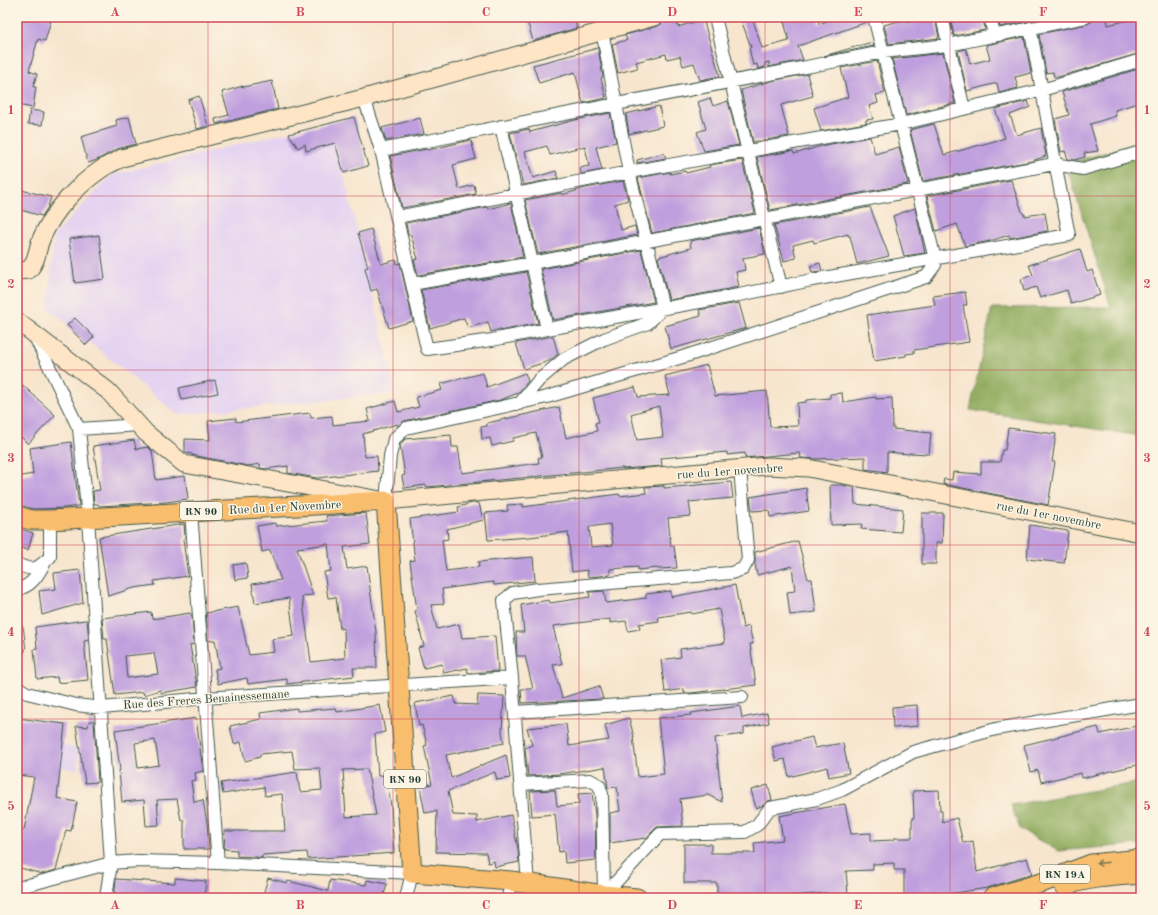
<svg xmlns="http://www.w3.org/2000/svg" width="1158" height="915" viewBox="0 0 1158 915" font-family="'Old Standard TT',serif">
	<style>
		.built { fill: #e4d3f1 }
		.forest { fill: #92ad60; stroke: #58754a }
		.building { fill: #bf9fde; fill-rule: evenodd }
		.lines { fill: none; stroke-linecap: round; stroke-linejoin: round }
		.street-casing { stroke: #3f564b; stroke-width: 14 }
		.secondary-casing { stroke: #3f564b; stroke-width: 19 }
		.primary-casing { stroke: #3f564b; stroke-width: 21 }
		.street { stroke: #fff; stroke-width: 12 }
		.secondary { stroke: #fde5c5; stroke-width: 17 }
		.primary { stroke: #f9be6d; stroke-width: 19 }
		.oneway { stroke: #81774e }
		.grid { fill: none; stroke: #d1495b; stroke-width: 1; stroke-opacity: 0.55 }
		.labels { text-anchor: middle; stroke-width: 3; stroke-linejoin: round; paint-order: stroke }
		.shield { fill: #fcf5e5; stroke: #617469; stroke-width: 1 }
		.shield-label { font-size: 11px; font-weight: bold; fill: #1f3d34 }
		.street-label { font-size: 12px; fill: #1f3d34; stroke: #fcf5e5 }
		.neatline { fill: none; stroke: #d1495b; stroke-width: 1.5 }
		.grid-label { font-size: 13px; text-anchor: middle; font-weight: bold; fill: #d1495b }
	</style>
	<rect width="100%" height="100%" fill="#fcf5e5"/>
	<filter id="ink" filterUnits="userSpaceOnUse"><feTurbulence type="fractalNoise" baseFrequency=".025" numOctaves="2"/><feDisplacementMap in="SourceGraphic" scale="8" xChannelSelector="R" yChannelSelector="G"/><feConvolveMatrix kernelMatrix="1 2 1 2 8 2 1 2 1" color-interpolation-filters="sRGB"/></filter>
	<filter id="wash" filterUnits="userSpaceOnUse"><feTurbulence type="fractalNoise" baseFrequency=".012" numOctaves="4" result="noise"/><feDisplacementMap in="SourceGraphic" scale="16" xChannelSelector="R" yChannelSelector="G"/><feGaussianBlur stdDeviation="0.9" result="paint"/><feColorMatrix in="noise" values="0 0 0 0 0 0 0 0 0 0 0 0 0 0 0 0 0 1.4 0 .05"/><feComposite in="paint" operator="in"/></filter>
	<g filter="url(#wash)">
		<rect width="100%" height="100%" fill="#f7e5cd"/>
		<path class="built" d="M331,122L396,393L178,415L48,308L54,235L112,175Z
			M17,733L79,749L77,770L20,759Z"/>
		<path class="forest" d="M1141,142V436L970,410L992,308L1111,307L1066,164Z
			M1141,782V844L1058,851L1020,829L1011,805Z"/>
		<g id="blocks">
			<path class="building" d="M17,17H52L45,41L38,39L29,71L37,74L33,87H36L33,108L17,105Z
				M526,17H574L577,28L533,41Z
				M664,17H676L678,27L703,19L720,76L700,80L694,63L683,66L680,56L667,59L666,54L636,62L638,68L618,73L612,44L627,40L625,35L657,26L661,24Z
				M740,17H752L762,48L789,41L783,17H818L819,24L838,17H867V22L798,46L803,60L769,67V62L765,63V67L758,69L757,64L753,65L749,48L751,47Z
				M921,17H935L939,38L889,44L884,25L906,19L907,21Z
				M969,17H983L985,30L954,36L951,22Z
				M998,17H1048L1000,27Z
				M1093,17H1107L1108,25L1141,17V53L1058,77H1054L1053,72L1046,73L1039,34L1087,24L1091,22Z
				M1024,37L1031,73L1015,77L1018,88L999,93L997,83L967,91L958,51L966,49L970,64L990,59L986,45Z
				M872,42L874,46L824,56Z
				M598,48L603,77L601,78L606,98L583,103L575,72L539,83L533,65Z
				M943,53L955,103L906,115L892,59Z
				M877,61L885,93L876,95L878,103L869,106L873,119L866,120V123L821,131L814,108L848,97L841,68Z
				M1141,68V102L1115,110L1116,116L1090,124L1098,151L1084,153L1085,157L1075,160L1068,159L1065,151L1061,152L1055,119L1069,115L1062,92Z
				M807,74L813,96L781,105L789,136L753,142L741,90L771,81Z
				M272,81L278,109L216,124L215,119L229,115L222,92L243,86V87Z
				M199,96L208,126L197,129L188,100Z
				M710,98L713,106L728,101L739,145L704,151L697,132L706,129L698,102Z
				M1028,101L1030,107L1010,115L1017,135L1041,128L1046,156L1032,161L923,181L910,130L934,124L944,155L1005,138L995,109Z
				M659,106L663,126L629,134L626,114Z
				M30,110L44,112L42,125L28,124Z
				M610,113L616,142L596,147L602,170L581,174L580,168L589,166L585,146L550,155L547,146L525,152L533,178L556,171L558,178L523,185L510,133L529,129L530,132L575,120Z
				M129,117L136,144L117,149L97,160L88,163L81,137L117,126L116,120Z
				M354,117L368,166L344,173L335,143L306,151L305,144L298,148L289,134Z
				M420,118L424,134L386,141L382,128Z
				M870,137L875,154L899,147L908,184L770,210L757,157L793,151L794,154L825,145Z
				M471,140L476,159L453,165L459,189L474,185L476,194L402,208L390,156L427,149L428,150Z
				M664,153L666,158L637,163V160Z
				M742,160L755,213L652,233L638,178L670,172V174L685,171L686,173L710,167L709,165Z
				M1011,180L1023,214H1025V216L1045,213L1048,231L1010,238L1009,235L990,241L965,246L957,224L936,231L927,196Z
				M623,181L628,200L615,204L621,230L635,226L637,235L538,254L525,200L562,193V195L585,188Z
				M17,189L51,197L48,207L42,216L17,209Z
				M511,203L523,257L418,275L414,260L418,259L411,235H408L406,223L487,207L488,209Z
				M870,207L889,256L857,264L850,236H848V234L814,243L813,240L793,245L796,258L784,261L774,225Z
				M915,208L925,253L904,256L893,216Z
				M759,228L765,254L743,258L745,270L736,272L739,287L669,300L658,257L691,248L690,241Z
				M371,229L381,264L396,260L397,264L400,263L413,321L389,328L377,289L371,291L365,268L368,267L358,233Z
				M99,235L105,279L75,283L69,239Z
				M1080,249L1087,272L1092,270L1100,295L1071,304L1067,290L1040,298L1036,287L1024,291L1021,279L1033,275L1029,265Z
				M641,250L654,302L553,320L541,269Z
				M820,263L822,271L812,272L810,266Z
				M526,272L538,323L500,331V329L491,332L488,322L468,328L464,318L430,328L421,290Z
				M965,292L967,305H963L969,342L914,350V353L906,354V356L874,361L867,315L935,305L933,296Z
				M739,303L746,328L671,349L665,326L701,316L699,310Z
				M75,318L94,337L86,345L67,325Z
				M553,336L558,354L549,361L524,369L516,343Z
				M707,365L715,396L767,391L770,427L798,426L797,403L806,402V400L830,398V394L842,393L843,402L876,397V399L892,398L893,429L931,433L929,454L909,453V454L887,452V472L865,469V457L816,459L801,458L800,453L745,458V453L727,455V452L661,458L662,466L623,469V468L427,487L426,485L404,488L402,476L405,475L400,445L405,439L451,435L452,447H458L462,473L539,463L538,458L542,457L536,433L513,438V441L492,446L490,438L482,439L481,427L487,426V423L559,407L566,438L597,431L595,423L599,422L593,398L635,387L638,397L670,395L665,376ZM659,406L663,437L637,440L631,414Z
				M483,373L487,387L525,373L528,381L518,393L500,400L404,421L398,426L397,424L363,434L365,457L377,456L378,471L317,478L288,473V466L265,469L260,468V464L248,466L192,455V454L187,453L185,452V439L210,440L208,421L236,418V422L310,413L311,418L332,416L333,425L370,421L367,409L395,401L398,412L419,407L416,397L442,390L440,384Z
				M17,380L55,415L28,444L17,433Z
				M215,380L218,393L182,400L179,388Z
				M1008,428L1056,434L1052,462H1055L1048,505L943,484L944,479L952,480L953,472L981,474V462H1000L1002,450H1005Z
				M134,440L136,449L148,447L152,451L156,480L185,476L188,499L166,502L99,506L98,504H94L93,491L100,490L93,446Z
				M71,442L79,506L64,508L33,509L20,505L17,477L33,474L30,448Z
				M731,482L733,498L689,502L691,516L668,518L671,546H674L677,568L658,569L657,568L638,570V567L610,569V575L588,577L587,570L572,572L568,532L530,537L488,540L485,513L508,511L507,505L523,504V507L619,494L620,496L646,493L645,487L664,486V488ZM610,524L613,545L591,547L589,527Z
				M830,485H841L854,487L855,504L903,509L901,532L861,529L862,524L831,525Z
				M806,488L809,511L770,517L769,510L752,511L750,497Z
				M472,503H479L483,520L447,529L448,539L442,540L446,571L479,567L478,562L533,557L535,581L494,585L493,582L442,589L444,604L431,605L437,629L459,624L462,638L495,636L498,671L468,673L467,668L444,673L442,664L424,668L418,648L424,646L415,611L417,610L410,561L415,560L410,519L459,512L458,507Z
				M366,513L370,544L344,547L347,569L367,566L376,632L377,668H353L354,676L287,684V679L248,684L247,678L218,684L215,669L220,668L215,640L208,641L206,613L238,607L249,655L274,652L272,639L294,636L289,598L255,603L252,584L281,580L270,550L262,552L257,526L275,523L276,526L327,521L326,516ZM328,544L331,571L324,572L328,598L336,597L340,629L344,628L345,658L311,662L302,596L313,595L297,548Z
				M922,513H943L942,543H936V564H922Z
				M184,524L185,538L183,539L188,576L154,581L155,585L134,588L108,596L99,537Z
				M1030,525L1068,531L1064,563L1027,559Z
				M17,528L33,533L28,550L17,547Z
				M798,541L808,579H812L816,612L790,615L787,592L795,591L792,566L757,575L755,564V552Z
				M246,563L248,578L235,580L233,565Z
				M80,570L83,603L42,615L39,591L56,589L54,573Z
				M735,585L743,628L749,626L753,644H750L756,685L691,693H684V689L665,692L661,660L681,657L680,649L725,643L719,609L692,614L691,612L658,617L659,621L639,624L640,629L628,631L626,621L610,623V619L553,626L562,664L553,665L562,698L599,686L603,699L522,703L521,689H533L525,656H517L516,632H524L521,605L549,600L550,603L590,597L589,592L604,591L606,603L646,598V594L671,591V597Z
				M151,612L152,619L190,613L192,616L194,644L190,645L197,687L161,693L160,690L144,695L143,692L115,695L107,639H104L102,618ZM154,653L158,674L127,678L125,656Z
				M85,620H87L89,640L84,641L88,680L58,683L57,677L37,679L34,649L37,648L35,627Z
				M478,695L504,696L502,732L504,743L446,755L451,778L506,755L510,778L497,780L495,772L448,791L453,815L477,816V822L511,815L518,849L519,862L495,867L494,861L488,863L486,853L436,852L437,811L425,813L420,787L432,784L424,746L427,745L422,725L419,726L415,703L454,696L456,704L477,705Z
				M380,705L385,732L375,734L378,776L391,774L394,785L388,787L391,806L394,853L308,859L307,852L262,855V858L256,857L237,856V850L224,849L225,831H285L282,794L265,796L264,787L223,794L221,783L297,772L300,792L322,790L320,768L295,769L292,751L260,754V757L245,761L241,742L234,744L230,726L261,719L260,713L297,708V711L336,708L337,712ZM367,769L376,815L346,817L343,770Z
				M917,705L918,726L893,728L892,707Z
				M740,706L742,718L767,713L769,723L744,728V734L715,738L722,802L708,795L680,799L683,826L657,827L646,838L610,843V813L620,811L617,787L608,788L605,767L559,774L528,776L525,748L532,745L527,728L566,724L569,746L609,740L605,725L629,718L634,737H633L638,777L664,774L658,718L691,715V713Z
				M17,718L65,724L57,798L77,802L71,831L66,830L56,870L42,874L17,867V846L21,829L24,830L34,777L17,775Z
				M196,718L203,771L195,773L196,780L191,781L194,802L203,800L207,823L209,849H184V820H181L177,799L157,800L159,825L146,826L144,800L122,802L119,771L120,770L115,730ZM155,740L159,765L138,768L135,743Z
				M89,721H94L98,782L85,783L76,726L88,727Z
				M1141,725V764L1082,778L1081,773L1041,782L1038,770L1031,772L1024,745L1098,727L1100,734Z
				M812,737L815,748L843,743L849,773L829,777L827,767L789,777L785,759L776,761L772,747Z
				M768,785L772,800L768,801L762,806L756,808L751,790Z
				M555,790L557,806L579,804L578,794L592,793L595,815L596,860L565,863L564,851L559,852L555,814L532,816L530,791Z
				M939,790L940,811H942V822L957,818L963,843L973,841L977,872L1027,858L1032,874L987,888L930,897H904V870H894V863L873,864V870L846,871L848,894L827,896L826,893L770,898H717V883H684V844H711V853H755L754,843L783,840L779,816L845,804L851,834L871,833V841L894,840V838H912V819H914L913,791Z
				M175,878L206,881L204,898H114L116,879L175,883Z
				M268,878L287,883L288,881L328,891L330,880L366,885L367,880L387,884L383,898H274L263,895Z"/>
		</g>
	</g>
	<g filter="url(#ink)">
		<use href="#blocks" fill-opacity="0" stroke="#3f564b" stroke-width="1"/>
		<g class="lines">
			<g class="street-casing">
				<path id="street" d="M715,17L781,287
					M942,17L964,109
					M990,17L994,35
					M364,98L381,150L427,349L492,340L547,329L739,295L812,280L1069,235C1055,166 1044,97 1030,28
					M501,126L547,329
					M381,150L883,52L948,45L1086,17
					M397,217L629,172L901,124L1042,90L1141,60
					M412,284L532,263L1054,164L1083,169L1141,152
					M35,337L79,429L88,518L111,863L106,898
					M519,404L539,380L564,359L604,339L648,323L663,308L629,172L602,31
					M79,429L140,425
					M386,501L390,456L394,439L406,428L547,397L686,356L926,277L935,265L933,251L874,17
					M191,512L218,863
					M17,564C34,572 37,569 50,557V520
					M17,589C32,587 39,573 45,562
					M17,630L19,648L17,650
					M512,678L504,600L513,593L538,589L731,573L743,569L748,560L740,469
					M17,687L27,693L76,705L102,708L205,698L512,678L528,884
					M515,712L742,697
					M521,784L590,780L599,785L602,794L604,895
					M17,888L111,863L138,861L218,863L412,873L406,898
					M604,895L660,834L745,832L757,825L770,808L817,799L842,790L913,752L996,729L1141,704
					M508,898L511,881"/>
			</g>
			<g class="secondary-casing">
				<path id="secondary" d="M17,271L29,270C39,258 36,250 42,237C54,210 77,186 100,170C107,165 115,162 122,158L364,98L654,17
					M17,321L108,391L146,433L184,464L386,501L767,466L808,468L1141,533"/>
			</g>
			<g class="primary-casing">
				<path id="primary" d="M17,516L31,520H50L386,501L412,873L511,881L604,895L637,898
					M1064,886C1088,877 1115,876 1141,874
					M992,898L1044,882L1091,864L1141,859"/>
			</g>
			<use href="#street" class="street"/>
			<use href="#secondary" class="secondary"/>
			<use href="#primary" class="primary"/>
		</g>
		<defs><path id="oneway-shaft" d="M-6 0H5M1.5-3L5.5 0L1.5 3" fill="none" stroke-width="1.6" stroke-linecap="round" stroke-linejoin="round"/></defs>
		<use class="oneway" href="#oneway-shaft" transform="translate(1102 863) rotate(174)"/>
	</g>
	<path class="grid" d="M208,17V898M393,17V898M579,17V898M765,17V898M950,17V898M17,196H1141M17,370H1141M17,545H1141M17,719H1141"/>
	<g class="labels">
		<g class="shield">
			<rect x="180" y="502" width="42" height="18" rx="3"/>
			<rect x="384" y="770" width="42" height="18" rx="3"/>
			<rect x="1040" y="865" width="50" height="18" rx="3"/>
		</g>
		<g class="shield-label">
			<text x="201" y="515">RN 90</text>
			<text x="405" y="783">RN 90</text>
			<text x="1065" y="878">RN 19A</text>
		</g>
		<g class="street-label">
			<text transform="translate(730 471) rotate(-4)" y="4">rue du 1er novembre</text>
			<text transform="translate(285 507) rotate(-3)" y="4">Rue du 1er Novembre</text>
			<text transform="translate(1049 515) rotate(11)" y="4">rue du 1er novembre</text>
			<text transform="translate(206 699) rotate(-4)" y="4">Rue des Freres Benainessemane</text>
		</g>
	</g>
	<rect width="1158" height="915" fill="none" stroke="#fcf5e5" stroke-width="44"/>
	<rect x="22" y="22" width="1114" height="871" class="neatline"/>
	<g class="grid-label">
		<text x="115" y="16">A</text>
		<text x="300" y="16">B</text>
		<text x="486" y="16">C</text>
		<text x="672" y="16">D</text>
		<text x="858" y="16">E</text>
		<text x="1043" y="16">F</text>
		<text x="11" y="114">1</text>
		<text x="1147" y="114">1</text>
		<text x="11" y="288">2</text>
		<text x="1147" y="288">2</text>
		<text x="11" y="462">3</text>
		<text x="1147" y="462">3</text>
		<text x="11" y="636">4</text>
		<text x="1147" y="636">4</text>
		<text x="11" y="810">5</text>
		<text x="1147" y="810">5</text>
		<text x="115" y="909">A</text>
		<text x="300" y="909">B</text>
		<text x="486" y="909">C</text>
		<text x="672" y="909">D</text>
		<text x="858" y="909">E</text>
		<text x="1043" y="909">F</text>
	</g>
</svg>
